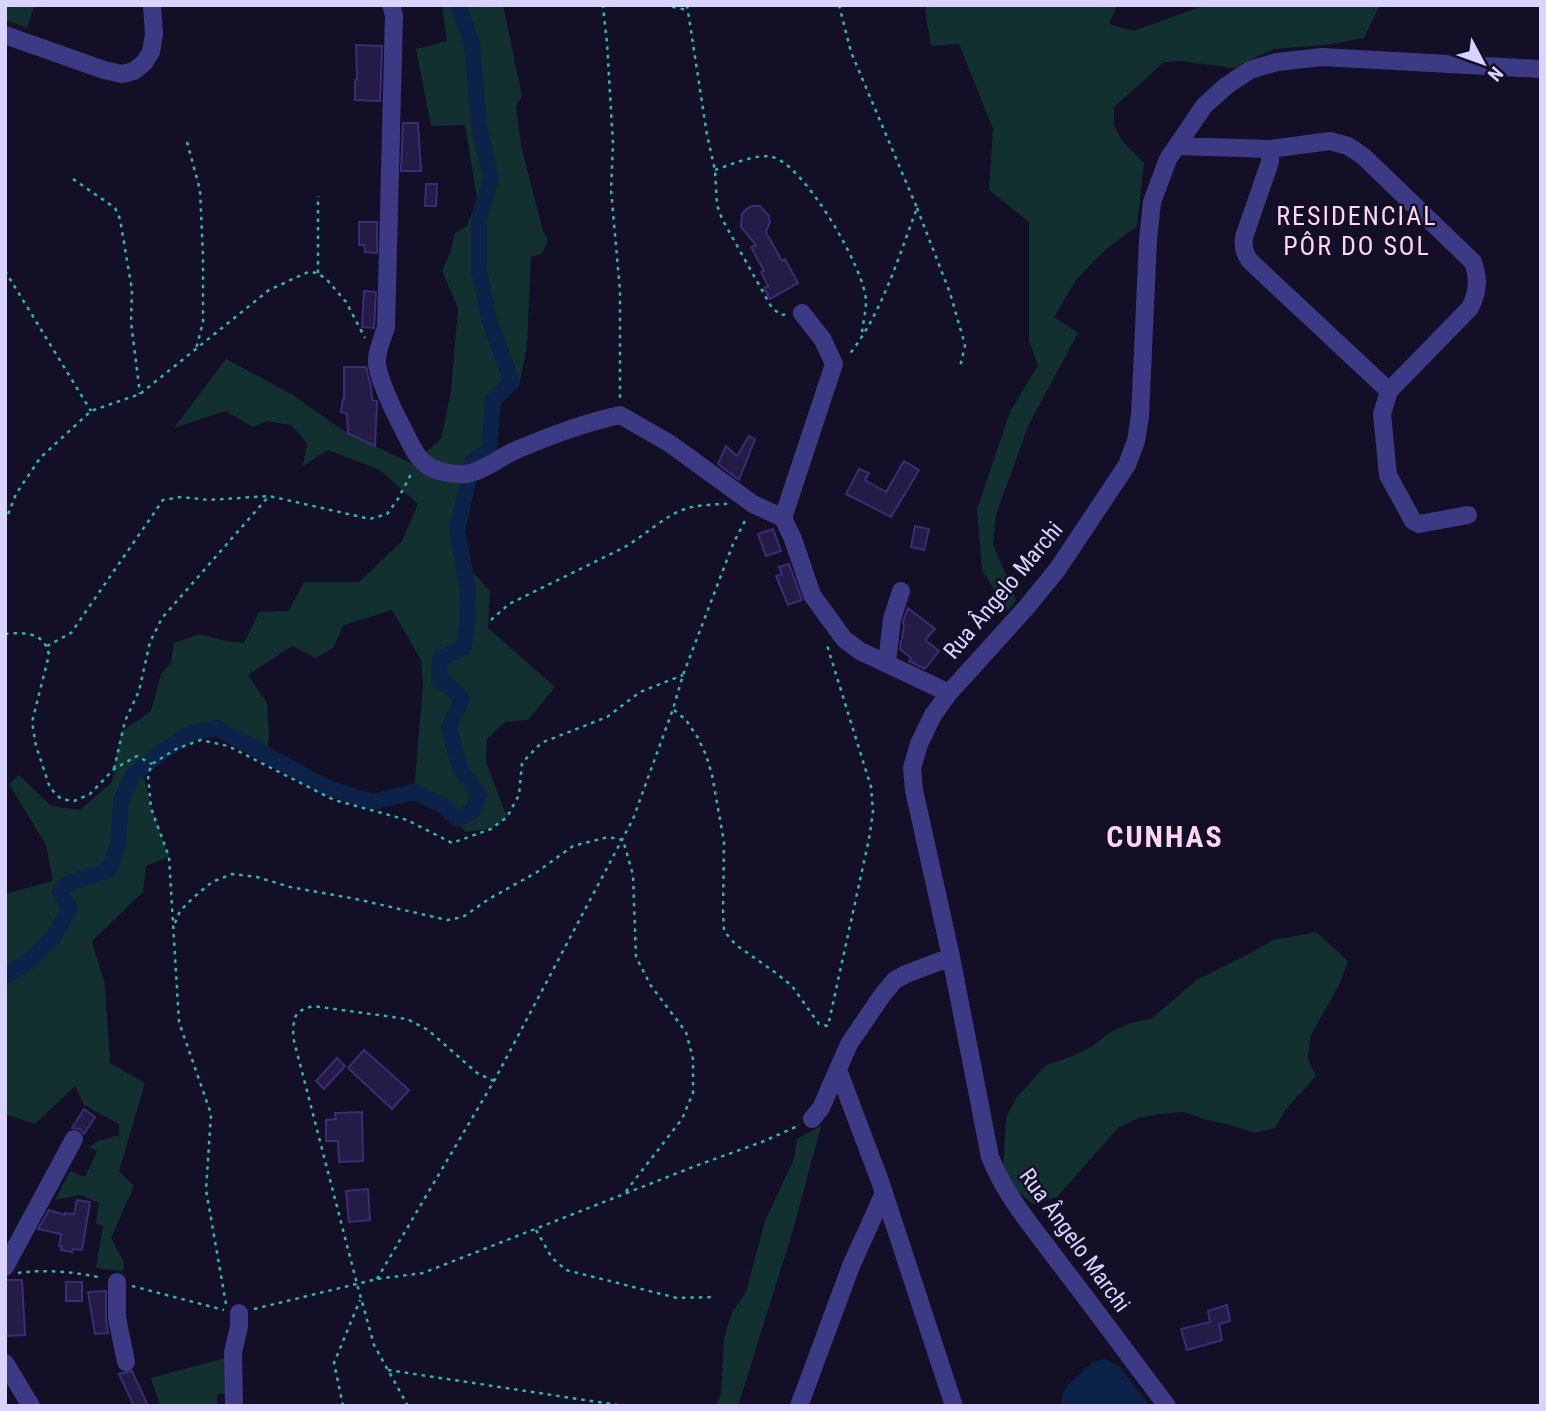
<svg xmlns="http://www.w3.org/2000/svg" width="1546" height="1411" viewBox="0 0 1546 1411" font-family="'Roboto Condensed',sans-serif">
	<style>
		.green { fill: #12302f }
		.water { fill: #0c2248 }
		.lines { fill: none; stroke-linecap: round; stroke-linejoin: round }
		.canal { stroke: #0c2248; stroke-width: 16 }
		.building { fill: #241b47; stroke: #3b2d73; stroke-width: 2 }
		.path { stroke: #2fb8b0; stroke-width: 2.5; stroke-dasharray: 3.5 5; stroke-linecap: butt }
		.minor { stroke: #3d3a85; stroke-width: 18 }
		.labels { text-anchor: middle; stroke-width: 5; stroke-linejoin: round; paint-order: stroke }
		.street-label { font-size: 23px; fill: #d9d4ff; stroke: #130f26 }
		.quarter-label { font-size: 26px; letter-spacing: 2px; fill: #ffd6f0; stroke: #130f26 }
		.district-label { font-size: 30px; font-weight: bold; letter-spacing: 2px; fill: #ffd6f0; stroke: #130f26 }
	</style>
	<rect width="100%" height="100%" fill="#130f26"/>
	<path class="green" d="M5,5H35L27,28L5,20Z
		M442,5H503L522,96L516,106L521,146L543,231L548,239L542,254L531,257L527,345L520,381L497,404L495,461L471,469L435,465L421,456L441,439L451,391L458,308L442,271L451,250L455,233L467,226L477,199L465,125L431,126L416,49L447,41Z
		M928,5H1117L1109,24L1133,31L1206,5H1380L1364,38L1325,45L1273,49L1234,68L1180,61L1164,62L1114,107V125L1122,141L1144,163L1137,226L1104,251L1076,280L1054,317L1078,333L1028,426L996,515L993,544L1016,600L1008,611L982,570L977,509L1010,412L1038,365L1029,341V222L989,190L993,129L959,44L931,46L925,10Z
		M226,359L293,395L342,430L425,470L468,485L457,530L464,562L490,591L488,628L555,687L528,720L505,722L487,739L486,762L507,817L491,829L465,832C449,807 440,804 414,792L423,684L421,660L392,610L344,625L333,648L316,658L292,646L248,675L267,703L269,735L267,755L217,728L191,733L165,750L142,768L151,808L169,857L146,866L143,892L92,941L105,985L110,1063L145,1083L119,1171L134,1186L111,1238L124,1262L123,1271L96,1268L103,1226L96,1224L99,1203L80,1195L55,1200L70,1171L85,1177L97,1151L89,1147L98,1141L119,1135V1124L84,1105L75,1086L35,1124L5,1114V894L53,881L46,845L9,784L19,775L51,806L80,810L112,782L121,732L151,711L161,674L171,663L174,643L200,634L226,641L244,643L259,612L289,611L304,582H359L402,541L418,504L380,470L328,450L303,466L307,443L291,425L267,421L253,427L225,411L174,428Z
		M1316,932L1348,961L1340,983L1310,1037L1308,1059L1316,1076L1286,1109L1275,1128L1254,1133L1231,1125L1207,1120L1184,1112L1160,1114L1139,1118L1118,1128L1057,1197L1033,1204L1016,1190L1003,1172L1006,1117L1017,1097L1046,1065L1070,1057L1091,1047L1109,1033L1130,1023L1151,1019L1198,979L1249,954L1273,940Z
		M821,1126L793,1230L738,1406H716L721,1394L724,1339L732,1312L746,1292L765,1221L794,1159L797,1139Z
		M225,1358L226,1393L217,1394V1406H160L151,1378Z"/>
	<path class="water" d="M1104,1359L1118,1365L1150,1406H1061L1063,1393L1069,1384L1094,1361Z"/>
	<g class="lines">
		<path class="canal" d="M5,976L27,963L54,936L70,908L59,892L69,883L109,870L118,845L121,801L132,776L165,750L191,733L217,728L326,787L372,802L414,792L442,805L457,819L472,812L479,795L460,768L449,728L462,699L452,688L439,680L440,659L464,647L467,623L468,589L457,530L473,461L489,451L493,400L512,382L489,319L479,270V219L491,179L479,126L472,44L458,5"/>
	</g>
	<path class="building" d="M356,45L382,46L380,101L355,100V80H357Z
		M403,123H418L421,171H401Z
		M426,184H437L436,206H425Z
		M752,206H760L769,216L770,222L766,232L782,261L785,259L798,283L770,299L764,288L768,286L761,272L764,271L751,247L756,245L741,227L742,214L746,209Z
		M359,222H377V253L365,252L364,245H359Z
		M364,291L376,292L374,328L362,327Z
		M344,367H366L371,387L372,400L377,401L375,446L348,433L347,414L341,412L343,399H344Z
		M749,436L755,439L739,480L718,464L726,446L737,456Z
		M904,461L919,470L891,517L846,494L859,469L869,473L865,480L886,492Z
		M915,526L929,529L924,550L911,547Z
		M773,529L781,551L766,556L758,534Z
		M789,564L802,600L788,605L776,576L782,574L779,567Z
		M908,608L935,629L925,640L939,651L925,669L909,661L911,658L900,649L901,640L903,637L902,636L904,627L903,621Z
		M364,1050L409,1090L392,1109L348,1068Z
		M337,1058L345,1066L324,1089L316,1081Z
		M84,1109L95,1117L84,1134L80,1129L72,1128Z
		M362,1112L363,1161L339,1162L338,1141H326V1120L336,1119L335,1113Z
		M368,1189L370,1220L349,1222L346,1191Z
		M77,1200L90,1202L82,1250L73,1249L72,1252L61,1250L62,1246H59L61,1234L38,1229L49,1210L65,1215V1213L74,1214Z
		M5,1280H22L25,1335L6,1336Z
		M66,1282H82V1301H66Z
		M106,1291V1318L108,1333L95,1334L88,1292Z
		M1227,1305L1230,1321L1219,1324L1222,1340L1187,1350L1181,1329L1210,1322L1208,1311Z
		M132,1371L148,1406H134L119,1374Z"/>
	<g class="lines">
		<path class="path" d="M605,5L603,7L607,43L613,144L611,190L620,291V399
			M664,5L687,10
			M687,5L707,135L715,170L717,205L722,219L772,308L781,315L789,314
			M839,5L851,52L917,208C898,258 882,314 848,356
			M187,142L200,190L203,257V322L196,349
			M715,170C730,165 757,153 772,157C804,164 865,269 866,301C866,311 863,323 862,333
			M73,179L115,208L120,219L132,290L131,322L140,394
			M917,208L950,293L965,345L960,367
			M5,271L91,411
			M318,273V196
			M5,522L16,494L40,458L91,411L140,394L269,290L308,272L318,273L328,281L346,302L365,338
			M491,620L509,604L621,549C644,537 664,515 688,508C700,505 715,504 727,504
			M5,634C24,632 45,632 49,655L32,722L36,746L50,788L61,799L74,801L90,794L114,769L137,756L152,764
			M47,646L71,633L163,500L181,497L209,500L269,496L370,519L387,514L398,499L411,474
			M674,710L686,720L698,738L706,755L712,775L724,842L723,913L724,931L736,945L776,973L792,986L819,1024L828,1026L869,839L873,811L871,787L826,642
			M114,769L125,721L139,691L150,642L162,618L269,496
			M175,923L180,911L194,897L212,882L232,874L257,877L290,887L356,899L447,920L463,917L489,899L537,872L573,846L608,837L623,840L633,875L636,957L651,986L686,1032L693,1059V1093L682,1119L623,1195
			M536,1230L552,1258L566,1270L677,1298L712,1297
			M18,1273C43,1269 78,1272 102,1278
			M377,1279L494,1081L633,819L673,709L683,675L733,544L746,519
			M132,1286L224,1310
			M226,1304L206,1190L211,1114L179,1022L169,857L151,808L148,775L152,764L176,749L201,740L228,746L334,800L407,820L452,843L491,829L507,817L519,795L522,763L541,743L607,717L640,692L683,675
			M254,1309L377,1279L423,1273L698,1165L762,1142L800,1125
			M388,1370L624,1406
			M343,1406L334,1363L360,1300
			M408,1406L374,1345L357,1284L293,1037C294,1018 292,1012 313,1006L407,1019L428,1030L477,1073L494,1081"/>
		<path class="minor" d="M391,5L394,15L386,327C383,337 378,348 377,358C375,372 393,410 400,423C408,437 415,459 430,467C438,472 456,475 466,474C482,472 499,458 514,451C549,436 583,423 620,415L669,443L753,504L783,518
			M5,35L104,70L122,74L134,71L144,63L151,52L154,34L152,5
			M1177,146L1270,149L1330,141L1348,146L1363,156L1473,262C1479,279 1478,292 1470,308L1389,391
			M1270,149V162L1244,237C1243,247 1244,253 1250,261L1389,391L1382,414L1388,475L1413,521L1419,524L1468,515
			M783,518L793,539L812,595L844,639L860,651L949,693
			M783,518L834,364L823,340L802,313
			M887,662L892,619L901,591
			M838,1070L880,1181L954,1406
			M812,1119L821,1108L849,1044L883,994L895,980L906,974L951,957
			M5,1267L74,1139
			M117,1282V1318L126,1362
			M5,1363L31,1406
			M234,1406L233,1352L239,1327V1313
			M799,1406L851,1266L884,1193
			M1167,1406C1130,1357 1094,1308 1057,1260C1032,1226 1006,1197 990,1157L951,957L914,790L912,768L919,744L933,715L949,693L1025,609L1057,570L1127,465L1136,441L1140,416L1148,240L1152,202L1168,159L1204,106L1226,86L1250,70L1277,62L1322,57L1541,69"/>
	</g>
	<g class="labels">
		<g class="street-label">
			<text transform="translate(1003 590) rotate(-50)" y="8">Rua Ângelo Marchi</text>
			<text transform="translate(1075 1240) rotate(54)" y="8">Rua Ângelo Marchi</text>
		</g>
		<g class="quarter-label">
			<text x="1357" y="225">RESIDENCIAL<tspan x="1357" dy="30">PÔR DO SOL</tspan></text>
		</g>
		<g class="district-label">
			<text x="1165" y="847">CUNHAS</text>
		</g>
	</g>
	<rect width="1546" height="1411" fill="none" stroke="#d9d4ff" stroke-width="14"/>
	<g transform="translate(1483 63) rotate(131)" stroke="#130f26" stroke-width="5" paint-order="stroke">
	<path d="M0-5L12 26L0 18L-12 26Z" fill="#d9d4ff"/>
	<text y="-10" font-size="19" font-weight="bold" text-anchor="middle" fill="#d9d4ff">N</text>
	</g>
</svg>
